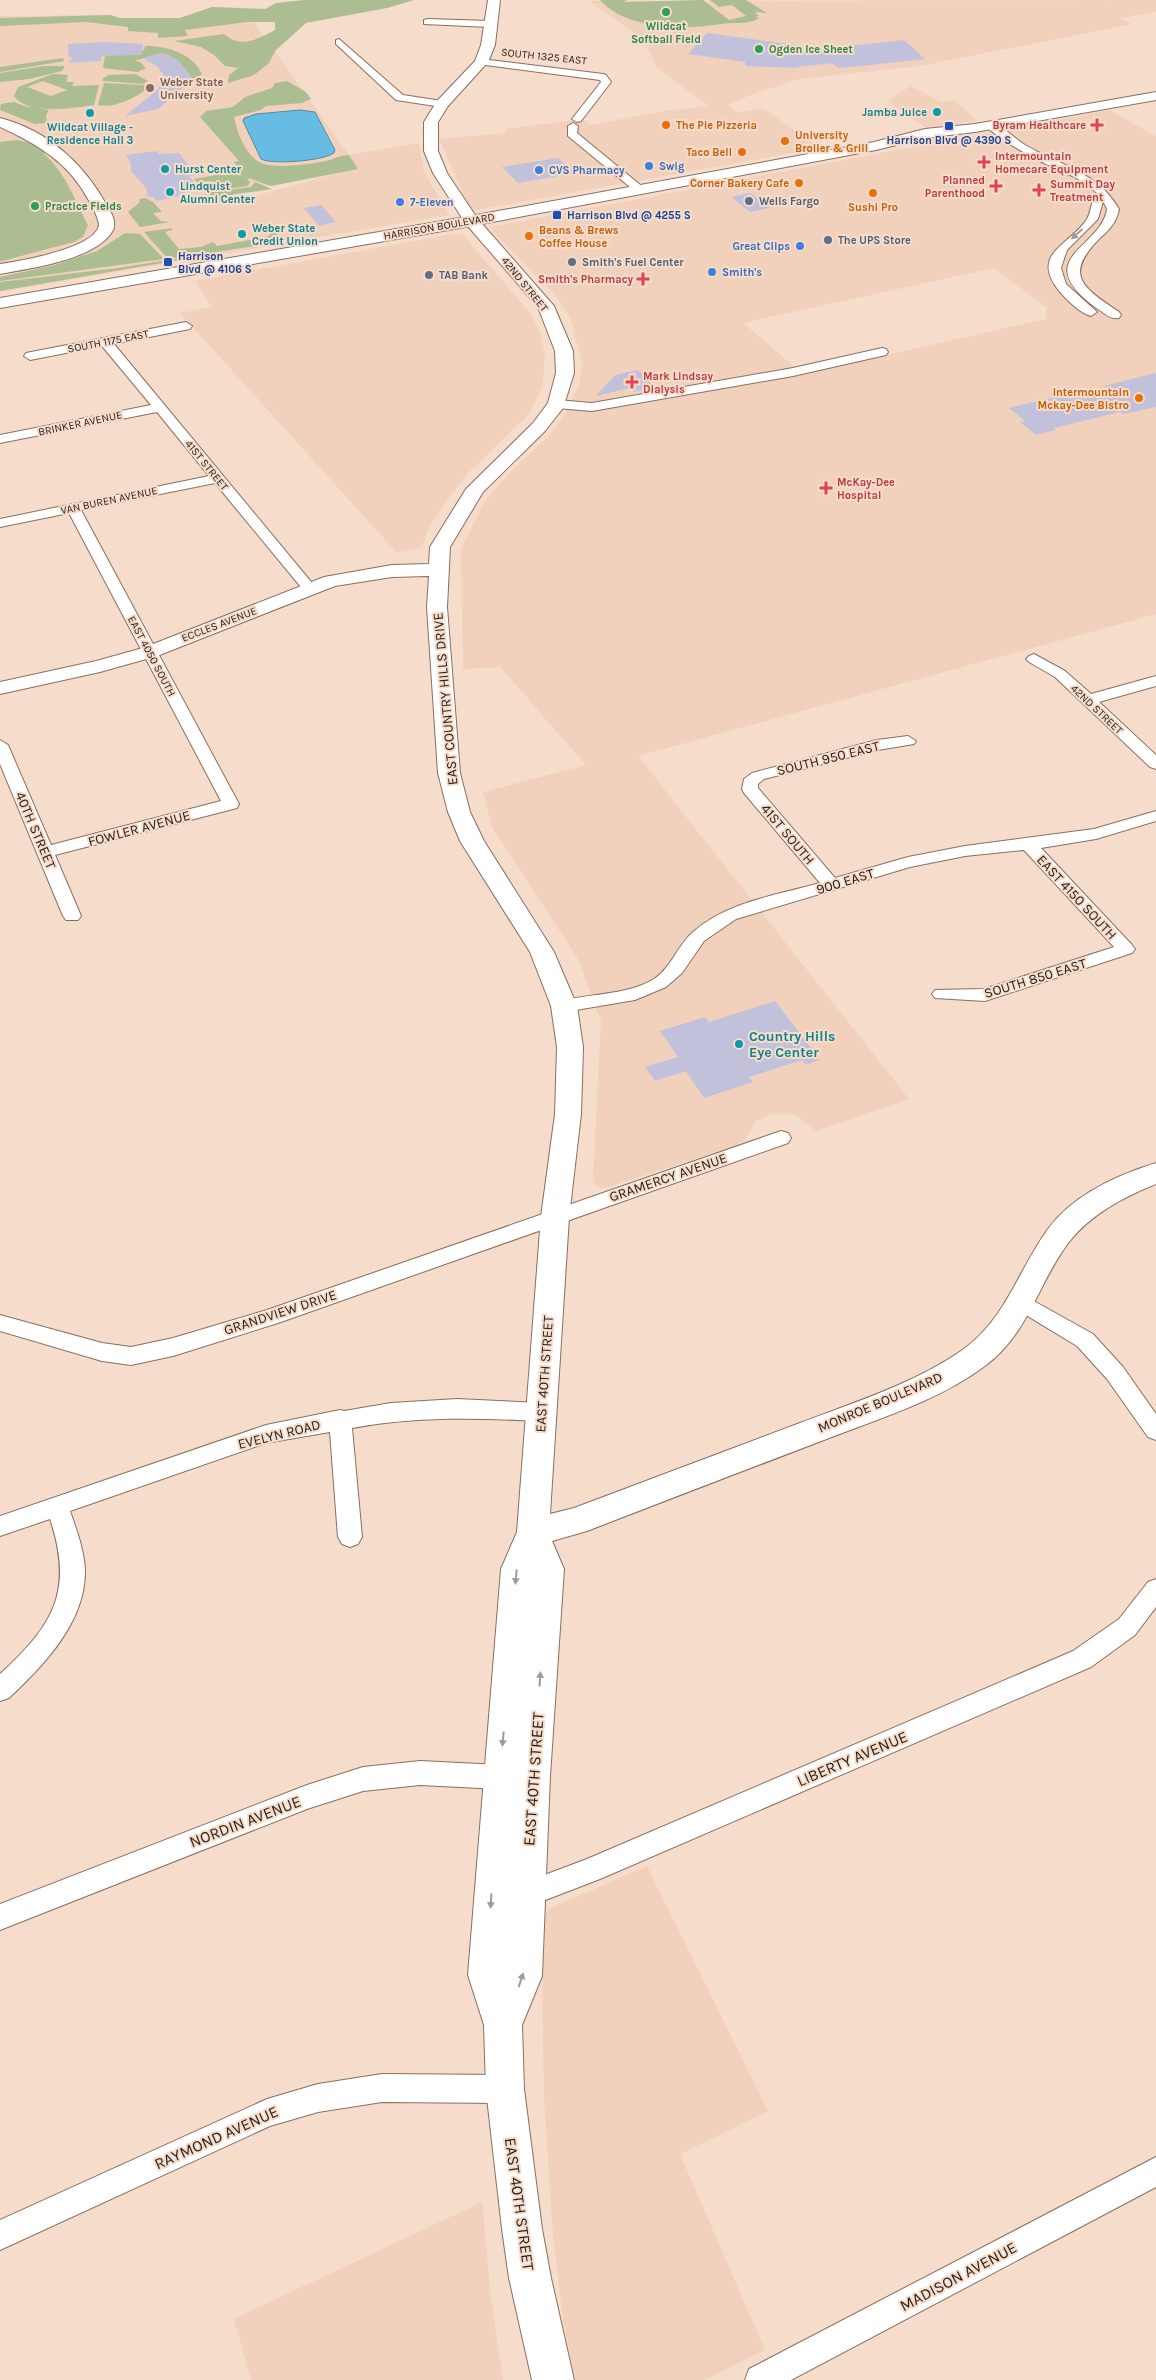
<svg xmlns="http://www.w3.org/2000/svg" width="1156" height="2380" viewBox="0 0 1156 2380" font-family="Karla,sans-serif">
	<style>
		.built { fill: #f1d0bc; fill-rule: evenodd }
		.green { fill: #abbd91; fill-rule: evenodd }
		.water { fill: #66bce2; stroke: #538da5 }
		.building { fill: #c2c1db }
		.lines { fill: none; stroke-linecap: round; stroke-linejoin: round }
		.street-casing { stroke: #876f61; stroke-width: 2 }
		.secondary-casing { stroke: #876f61; stroke-width: 2 }
		.primary-casing { stroke: #876f61; stroke-width: 2 }
		.street { fill: #fff; fill-rule: evenodd }
		.secondary { fill: #fff; fill-rule: evenodd }
		.primary { fill: #fff; fill-rule: evenodd }
		.oneway { fill: #9e9a97 }
		.leisure-dot { fill: #2e9e5b; stroke: #f6dccb; stroke-width: 2 }
		.education-dot { fill: #8d6e63; stroke: #f6dccb; stroke-width: 2 }
		.culture-dot { fill: #0f9aa8; stroke: #f6dccb; stroke-width: 2 }
		.food-dot { fill: #e8710a; stroke: #f6dccb; stroke-width: 2 }
		.health-dot { fill: #e0444e; stroke: #f6dccb; stroke-width: 2 }
		.transit-dot { fill: #1a4fb4; stroke: #f6dccb; stroke-width: 2 }
		.shop-dot { fill: #3f7fe0; stroke: #f6dccb; stroke-width: 2 }
		.service-dot { fill: #5c6f8a; stroke: #f6dccb; stroke-width: 2 }
		.labels { text-anchor: middle; stroke-width: 4; stroke-linejoin: round; paint-order: stroke }
		.far-leisure-label { font-size: 11px; font-weight: bold; fill: #27864d; stroke: #f6dccb; text-anchor: start }
		.far-street-label { font-size: 11px; fill: #271e18; stroke: #f6dccb }
		.far-education-label { font-size: 11px; font-weight: bold; fill: #785e54; stroke: #f6dccb; text-anchor: start }
		.far-culture-label { font-size: 11px; font-weight: bold; fill: #0d838f; stroke: #f6dccb; text-anchor: start }
		.far-food-label { font-size: 11px; font-weight: bold; fill: #c56008; stroke: #f6dccb; text-anchor: start }
		.far-health-label { font-size: 11px; font-weight: bold; fill: #be3a42; stroke: #f6dccb; text-anchor: start }
		.far-transit-label { font-size: 11px; font-weight: bold; fill: #164399; stroke: #f6dccb; text-anchor: start }
		.far-shop-label { font-size: 11px; font-weight: bold; fill: #366cbe; stroke: #f6dccb; text-anchor: start }
		.far-service-label { font-size: 11px; font-weight: bold; fill: #4e5e75; stroke: #f6dccb; text-anchor: start }
		.street-label { font-size: 14px; fill: #271e18; stroke: #f6dccb }
		.culture-label { font-size: 14px; font-weight: bold; fill: #0d838f; stroke: #f6dccb; text-anchor: start }
		.near-street-label { font-size: 16px; fill: #271e18; stroke: #f6dccb }
	</style>
	<rect width="100%" height="100%" fill="#f6dccb"/>
	<path class="built" d="M1156,0V12L1120,18L1131,24L920,66L799,79L758,92L727,105L737,113L763,108L820,148L471,211L439,139L506,133V129L583,119L590,125L665,111L708,106L657,68L644,40L590,1Z
		M212,7L244,8L349,155L419,143L424,171L449,215L0,292V16L110,15L119,19L147,20L180,18ZM349,170L224,205L217,196Z
		M911,86L941,102L953,100L977,120L928,129L887,101Z
		M1110,110L1156,137V614L638,756L909,1099L816,1131L796,1115L772,1114L756,1121L745,1139L737,1145L609,1187L601,1188L595,1184L593,1179L601,1021L578,959L492,827L483,792L586,765L500,667L463,669L461,549L484,503L510,472L549,436L565,414L579,385L582,362L570,317L554,294L489,227ZM994,268L1047,308L1046,319L803,374L743,323Z
		M452,234L463,235L531,314L541,335L545,358L542,387L529,414L468,473L447,500L429,527L422,547L397,553L180,313L212,307L195,281Z
		M647,1866L768,2111L680,2154L765,2350L705,2380H575L563,2320L553,2235L544,2098L541,1924L546,1913L551,1908Z
		M482,2202L491,2298L503,2380H251L234,2319Z"/>
	<path class="green" d="M304,0H414L387,8L306,23L275,51L269,63L254,75L228,83L229,75L238,68L225,66L214,55L201,47L174,41L224,34C241,49 258,39 275,30V22H247L185,30L188,36L158,38V33L128,31V27L86,22L0,26V18L110,15L120,18H180L212,7L265,9L276,3Z
		M600,0H628L622,2L703,0L729,20L746,16L732,5L719,7L710,0H746L767,13L757,12L755,14L759,15L756,17L759,18C750,23 743,23 733,23C724,23 715,25 706,26C673,29 624,27 600,0Z
		M145,46C165,45 194,54 202,74L187,86L182,85L176,60L161,53L134,61L140,62L146,68L138,72L103,68L105,56L144,50Z
		M63,58L64,61L0,72V67Z
		M44,66H65L62,71L29,79L0,82V73Z
		M53,74L68,75L66,82H74L72,86L99,85L94,105C74,108 28,116 14,96L18,87ZM43,81L67,90L51,96L27,87Z
		M135,74L148,81L143,84L103,81V78L109,75Z
		M287,81L306,92L311,99L302,103L266,106L261,110L234,117C237,133 246,156 261,163C274,169 312,164 326,161C334,159 341,155 349,155L358,169L271,186L231,172L241,171L234,162L239,161L200,117L206,111L233,107L245,97L272,88L275,83Z
		M104,83L143,85L148,87C138,98 112,109 98,105Z
		M14,102L24,106L49,110L46,115L47,123L35,124L0,110L1,104Z
		M16,140L32,143L44,150V154C66,173 74,199 88,225L83,237L74,242L2,261H0V142Z
		M227,173L246,177L250,182L248,186L220,190L210,189L220,187L221,184L211,181L197,182L194,179Z
		M255,182L272,189L224,196L227,200L218,202L206,193L251,187Z
		M145,198L153,202L162,212L153,213L161,221L170,222L140,227L128,212L140,202L139,199Z
		M172,228V230L165,232L179,249L201,247L213,242L217,246L270,236L267,232L274,231L283,242L168,259L144,232Z
		M125,233L140,234L164,259L0,281V277L55,265L97,251Z
		M218,252L219,253L0,291V282L118,268Z"/>
	<path class="water" d="M300,110L315,112L335,150L334,153C322,161 273,165 261,159L243,121L244,118L256,114Z"/>
	<path class="building" d="M707,33L796,45L790,52L831,51V48L904,40L925,59L842,68L837,67L832,63L798,67V68L745,66V62L688,54Z
		M107,42L143,44L142,55L101,56V61L68,63L73,57H69L68,44Z
		M161,53L167,54L179,61L193,79L158,109L125,116L156,91L166,78L157,66L142,58Z
		M157,151L159,154L179,153L196,175L189,176L200,189L178,194L179,196L175,197L156,201L153,197L147,196V189L131,171V163L126,155Z
		M558,158L575,173L518,183L502,167Z
		M751,193L770,208L750,212L731,197Z
		M321,205L336,222L319,226L304,208Z
		M638,370L656,388L634,392L629,388L596,396L615,375Z
		M1156,373V407L1123,414L1120,412L1054,428L1056,430L1036,435L1020,422L1025,421L1009,408L1063,395L1070,399L1110,391L1104,386Z
		M775,1001L820,1060L805,1065L802,1060L749,1077L753,1082L704,1098L686,1071L655,1081L645,1067L678,1057L660,1031L705,1017L709,1022Z"/>
	<g class="lines">
		<g class="street-casing">
			<path id="street" d="M427,19L490,21L495,24L490,27L424,24V20Z
				M339,39L403,95L442,101L447,104L442,107L396,100L336,44V40Z
				M481,59L603,74L606,75L611,82L581,121L577,122L572,119L601,82L600,80L478,64V60Z
				M990,122C1002,125 1014,138 1025,145C1059,165 1098,172 1119,209C1117,222 1109,230 1100,238C1062,276 1084,288 1119,312L1121,315L1119,318C1110,320 1103,312 1095,307C1029,257 1101,249 1107,209L1103,201L1098,219L1067,250L1061,268L1066,284L1097,312L1091,316C1080,313 1068,301 1060,292C1028,253 1071,245 1087,219C1092,210 1090,202 1098,194C1083,178 1060,171 1040,161C1021,152 1003,140 986,127V123Z
				M573,123L578,126L577,133L644,188V192H636L568,136V126Z
				M186,322L192,326L190,329L114,344L317,589L310,593L305,592L215,483L81,510L239,804L237,808L55,855L81,916L78,920H66L63,916L0,764V740L8,745L51,845L221,801L69,513L0,527V519L209,476L157,412L0,443V435L151,405L102,346L30,360L24,356L26,353Z
				M882,348L886,349L888,352L886,355L793,376L592,411L557,408L551,404L557,400L592,403L793,368Z
				M1034,654L1065,671L1091,694L1156,676V686L1099,702L1156,755V769L1150,767L1055,677L1029,662L1026,659L1029,656Z
				M908,736L916,741L914,744L878,750L764,779L758,784V788L835,878L908,857L965,846L1094,829L1156,811V821L1096,839L1041,848L1132,945L1135,949L1132,953L985,1001L935,998L932,994L935,990L984,989L1114,947L1024,850L965,856L910,867L736,919L704,941L682,973L666,987L635,1000L564,1012L558,1010L555,1006L558,1002C588,993 626,996 654,979C672,967 677,946 693,932C727,902 777,895 820,883L744,793L742,789L744,779L752,773L877,740Z
				M781,1131L788,1133L791,1138L788,1143L278,1323L173,1356L131,1365L102,1361L0,1331V1315L102,1343L131,1347L173,1338L267,1310Z
				M1023,1295L1093,1334L1123,1367L1156,1414V1440L1148,1437L1107,1379L1077,1346L1016,1309L1012,1303L1016,1297Z
				M457,1399L541,1403L549,1406L552,1412L549,1418L541,1421C475,1418 418,1416 352,1428L362,1537L358,1544L350,1547L342,1544L338,1537L330,1432L266,1443L70,1511C77,1531 84,1550 85,1570C86,1622 44,1665 9,1698L0,1701V1674C54,1625 74,1590 50,1519L0,1536V1516L266,1425L340,1410L344,1411L391,1403Z
				M1156,1579V1607L1135,1635L1091,1667L600,1879L527,1907L518,1903L514,1894L518,1885L587,1859L1073,1651L1119,1619L1148,1582Z
				M420,1761L500,1765L509,1769L513,1777L509,1785L500,1789L420,1785L363,1791L307,1809L0,1930V1904L307,1785L363,1767Z
				M382,2074L505,2075L515,2079L519,2089L515,2099L505,2103L382,2102L318,2112L270,2126L0,2250V2220L267,2099L318,2084Z
				M1156,2157V2187L791,2380H745L749,2369Z"/>
		</g>
		<g class="secondary-casing">
			<path id="secondary" d="M488,0H500L495,45L488,62L448,106L438,122V151L447,173L477,218L554,306L573,351L574,373L563,408L545,431L483,492L450,547L447,607L460,773L470,812L484,841L554,952L577,1006L583,1047L581,1114L569,1217L550,1514L574,1508C649,1480 725,1451 800,1423C855,1402 913,1384 961,1351C1006,1320 1018,1270 1048,1229C1073,1195 1117,1175 1156,1163V1184C1124,1197 1091,1214 1069,1242C1037,1284 1030,1332 985,1366C938,1401 878,1419 824,1440C745,1470 666,1500 587,1531L552,1541L564,1569L550,1776L542,1976L522,2025L524,2089L542,2229L551,2278L574,2380H532L509,2278L502,2229L486,2089L484,2025L468,1975L501,1569L517,1532L541,1217L555,1114L557,1047L551,1006L530,952L460,841L448,812L438,773L427,607L429,576L392,577L335,586L157,656L100,672L0,694V682L96,661L143,648L324,577L392,565L429,564L430,547L466,489L533,423L548,403L556,373L555,351L538,307L466,224L433,173L424,151V122L437,101L475,61L481,45Z
				M0,118C47,130 83,163 106,204C111,212 118,223 112,232C94,260 31,268 0,274V264C20,261 98,248 99,224C97,215 93,207 88,199C68,162 37,144 0,127Z"/>
		</g>
		<g class="primary-casing">
			<path id="primary" d="M1156,92V100L975,132L925,138L876,150L471,226L0,308V298L471,216L874,142L925,129L975,124Z"/>
		</g>
		<use href="#street" class="street"/>
		<use href="#secondary" class="secondary"/>
		<use href="#primary" class="primary"/>
	</g>
	<defs><path id="oneway-solid" d="M-6-.8H1V-3.2L6.5 0L1 3.2V.8H-6Z" transform="scale(1.25)"/></defs>
	<g class="oneway">
		<use href="#oneway-solid" transform="translate(1077 234) rotate(138)"/>
		<use href="#oneway-solid" transform="translate(516 1577) rotate(95)"/>
		<use href="#oneway-solid" transform="translate(540 1679) rotate(-86)"/>
		<use href="#oneway-solid" transform="translate(503 1739) rotate(95)"/>
		<use href="#oneway-solid" transform="translate(491 1901) rotate(93)"/>
		<use href="#oneway-solid" transform="translate(521 1980) rotate(-72)"/>
	</g>
	<g class="leisure-dot">
		<circle cx="666" cy="12" r="5"/>
		<circle cx="759" cy="49" r="5"/>
		<circle cx="35" cy="206" r="5"/>
	</g>
	<circle class="education-dot" cx="150" cy="88" r="5"/>
	<g class="culture-dot">
		<circle cx="937" cy="112" r="5"/>
		<circle cx="90" cy="113" r="5"/>
		<circle cx="165" cy="169" r="5"/>
		<circle cx="170" cy="192" r="5"/>
		<circle cx="242" cy="234" r="5"/>
		<circle cx="739" cy="1044" r="5"/>
	</g>
	<g class="food-dot">
		<circle cx="666" cy="125" r="5"/>
		<circle cx="785" cy="141" r="5"/>
		<circle cx="742" cy="152" r="5"/>
		<circle cx="799" cy="183" r="5"/>
		<circle cx="873" cy="193" r="5"/>
		<circle cx="529" cy="236" r="5"/>
		<circle cx="1139" cy="398" r="5"/>
	</g>
	<g class="health-dot">
		<path d="M1094.5 117.5h5v5h5v5h-5v5h-5v-5h-5v-5h5z"/>
		<path d="M981.5 154.5h5v5h5v5h-5v5h-5v-5h-5v-5h5z"/>
		<path d="M993.5 178.5h5v5h5v5h-5v5h-5v-5h-5v-5h5z"/>
		<path d="M1036.5 182.5h5v5h5v5h-5v5h-5v-5h-5v-5h5z"/>
		<path d="M640.5 271.5h5v5h5v5h-5v5h-5v-5h-5v-5h5z"/>
		<path d="M629.5 374.5h5v5h5v5h-5v5h-5v-5h-5v-5h5z"/>
		<path d="M823.5 480.5h5v5h5v5h-5v5h-5v-5h-5v-5h5z"/>
	</g>
	<g class="transit-dot">
		<rect x="944" y="121" width="10" height="10" rx="2.5"/>
		<rect x="552" y="210" width="10" height="10" rx="2.5"/>
		<rect x="163" y="257" width="10" height="10" rx="2.5"/>
	</g>
	<g class="shop-dot">
		<circle cx="649" cy="166" r="5"/>
		<circle cx="539" cy="170" r="5"/>
		<circle cx="400" cy="202" r="5"/>
		<circle cx="800" cy="246" r="5"/>
		<circle cx="712" cy="272" r="5"/>
	</g>
	<g class="service-dot">
		<circle cx="749" cy="201" r="5"/>
		<circle cx="828" cy="240" r="5"/>
		<circle cx="572" cy="262" r="5"/>
		<circle cx="429" cy="275" r="5"/>
	</g>
	<g class="labels">
		<g class="far-leisure-label">
			<text x="666" y="30" text-anchor="middle">Wildcat<tspan x="666" dy="13">Softball Field</tspan></text>
			<text x="769" y="53">Ogden Ice Sheet</text>
			<text x="45" y="210">Practice Fields</text>
		</g>
		<g class="far-street-label">
			<text transform="translate(544 56) rotate(6)" y="4">SOUTH 1325 EAST</text>
			<text transform="translate(439 226) rotate(-10)" y="4">HARRISON BOULEVARD</text>
			<text transform="translate(525 284) rotate(51)" y="4">42ND STREET</text>
			<text transform="translate(108 341) rotate(-11)" y="4">SOUTH 1175 EAST</text>
			<text transform="translate(80 423) rotate(-12)" y="4">BRINKER AVENUE</text>
			<text transform="translate(207 465) rotate(51)" y="4">41ST STREET</text>
			<text transform="translate(109 500) rotate(-12)" y="4">VAN BUREN AVENUE</text>
			<text transform="translate(219 624) rotate(-21)" y="4">ECCLES AVENUE</text>
			<text transform="translate(152 656) rotate(62)" y="4">EAST 4050 SOUTH</text>
			<text transform="translate(1097 709) rotate(43)" y="4">42ND STREET</text>
		</g>
		<g class="far-education-label">
			<text x="160" y="86">Weber State<tspan x="160" dy="13">University</tspan></text>
		</g>
		<g class="far-culture-label">
			<text x="927" y="116" text-anchor="end">Jamba Juice</text>
			<text x="90" y="131" text-anchor="middle">Wildcat Village -<tspan x="90" dy="13">Residence Hall 3</tspan></text>
			<text x="175" y="173">Hurst Center</text>
			<text x="180" y="190">Lindquist<tspan x="180" dy="13">Alumni Center</tspan></text>
			<text x="252" y="232">Weber State<tspan x="252" dy="13">Credit Union</tspan></text>
		</g>
		<g class="far-food-label">
			<text x="676" y="129">The Pie Pizzeria</text>
			<text x="795" y="139">University<tspan x="795" dy="13">Broiler &amp; Grill</tspan></text>
			<text x="732" y="156" text-anchor="end">Taco Bell</text>
			<text x="789" y="187" text-anchor="end">Corner Bakery Cafe</text>
			<text x="873" y="211" text-anchor="middle">Sushi Pro</text>
			<text x="539" y="234">Beans &amp; Brews<tspan x="539" dy="13">Coffee House</tspan></text>
			<text x="1129" y="396" text-anchor="end">Intermountain<tspan x="1129" dy="13">Mckay-Dee Bistro</tspan></text>
		</g>
		<g class="far-health-label">
			<text x="1086" y="129" text-anchor="end">Byram Healthcare</text>
			<text x="995" y="160">Intermountain<tspan x="995" dy="13">Homecare Equipment</tspan></text>
			<text x="985" y="184" text-anchor="end">Planned<tspan x="985" dy="13">Parenthood</tspan></text>
			<text x="1050" y="188">Summit Day<tspan x="1050" dy="13">Treatment</tspan></text>
			<text x="633" y="283" text-anchor="end">Smith's Pharmacy</text>
			<text x="643" y="380">Mark Lindsay<tspan x="643" dy="13">Dialysis</tspan></text>
			<text x="837" y="486">McKay-Dee<tspan x="837" dy="13">Hospital</tspan></text>
		</g>
		<g class="far-transit-label">
			<text x="949" y="144" text-anchor="middle">Harrison Blvd @ 4390 S</text>
			<text x="567" y="219">Harrison Blvd @ 4255 S</text>
			<text x="178" y="260">Harrison<tspan x="178" dy="13">Blvd @ 4106 S</tspan></text>
		</g>
		<g class="far-shop-label">
			<text x="659" y="170">Swig</text>
			<text x="549" y="174">CVS Pharmacy</text>
			<text x="410" y="206">7-Eleven</text>
			<text x="790" y="250" text-anchor="end">Great Clips</text>
			<text x="722" y="276">Smith's</text>
		</g>
		<g class="far-service-label">
			<text x="759" y="205">Wells Fargo</text>
			<text x="838" y="244">The UPS Store</text>
			<text x="582" y="266">Smith's Fuel Center</text>
			<text x="439" y="279">TAB Bank</text>
		</g>
		<g class="street-label">
			<text transform="translate(445 699) rotate(-95)" y="5">EAST COUNTRY HILLS DRIVE</text>
			<text transform="translate(828 758) rotate(-14)" y="5">SOUTH 950 EAST</text>
			<text transform="translate(139 828) rotate(-15)" y="5">FOWLER AVENUE</text>
			<text transform="translate(36 830) rotate(67)" y="5">40TH STREET</text>
			<text transform="translate(788 834) rotate(50)" y="5">41ST SOUTH</text>
			<text transform="translate(845 881) rotate(-17)" y="5">900 EAST</text>
			<text transform="translate(1077 897) rotate(47)" y="5">EAST 4150 SOUTH</text>
			<text transform="translate(1035 978) rotate(-17)" y="5">SOUTH 850 EAST</text>
			<text transform="translate(668 1177) rotate(-19)" y="5">GRAMERCY AVENUE</text>
			<text transform="translate(280 1312) rotate(-18)" y="5">GRANDVIEW DRIVE</text>
			<text transform="translate(544 1374) rotate(-86)" y="5">EAST 40TH STREET</text>
			<text transform="translate(880 1402) rotate(-23)" y="5">MONROE BOULEVARD</text>
			<text transform="translate(279 1434) rotate(-14)" y="5">EVELYN ROAD</text>
		</g>
		<g class="culture-label">
			<text x="749" y="1041">Country Hills<tspan x="749" dy="16">Eye Center</tspan></text>
		</g>
		<g class="near-street-label">
			<text transform="translate(852 1758) rotate(-23)" y="6">LIBERTY AVENUE</text>
			<text transform="translate(533 1779) rotate(-86)" y="6">EAST 40TH STREET</text>
			<text transform="translate(245 1821) rotate(-21)" y="6">NORDIN AVENUE</text>
			<text transform="translate(216 2137) rotate(-24)" y="6">RAYMOND AVENUE</text>
			<text transform="translate(520 2204) rotate(82)" y="6">EAST 40TH STREET</text>
			<text transform="translate(958 2276) rotate(-28)" y="6">MADISON AVENUE</text>
		</g>
	</g>
</svg>
